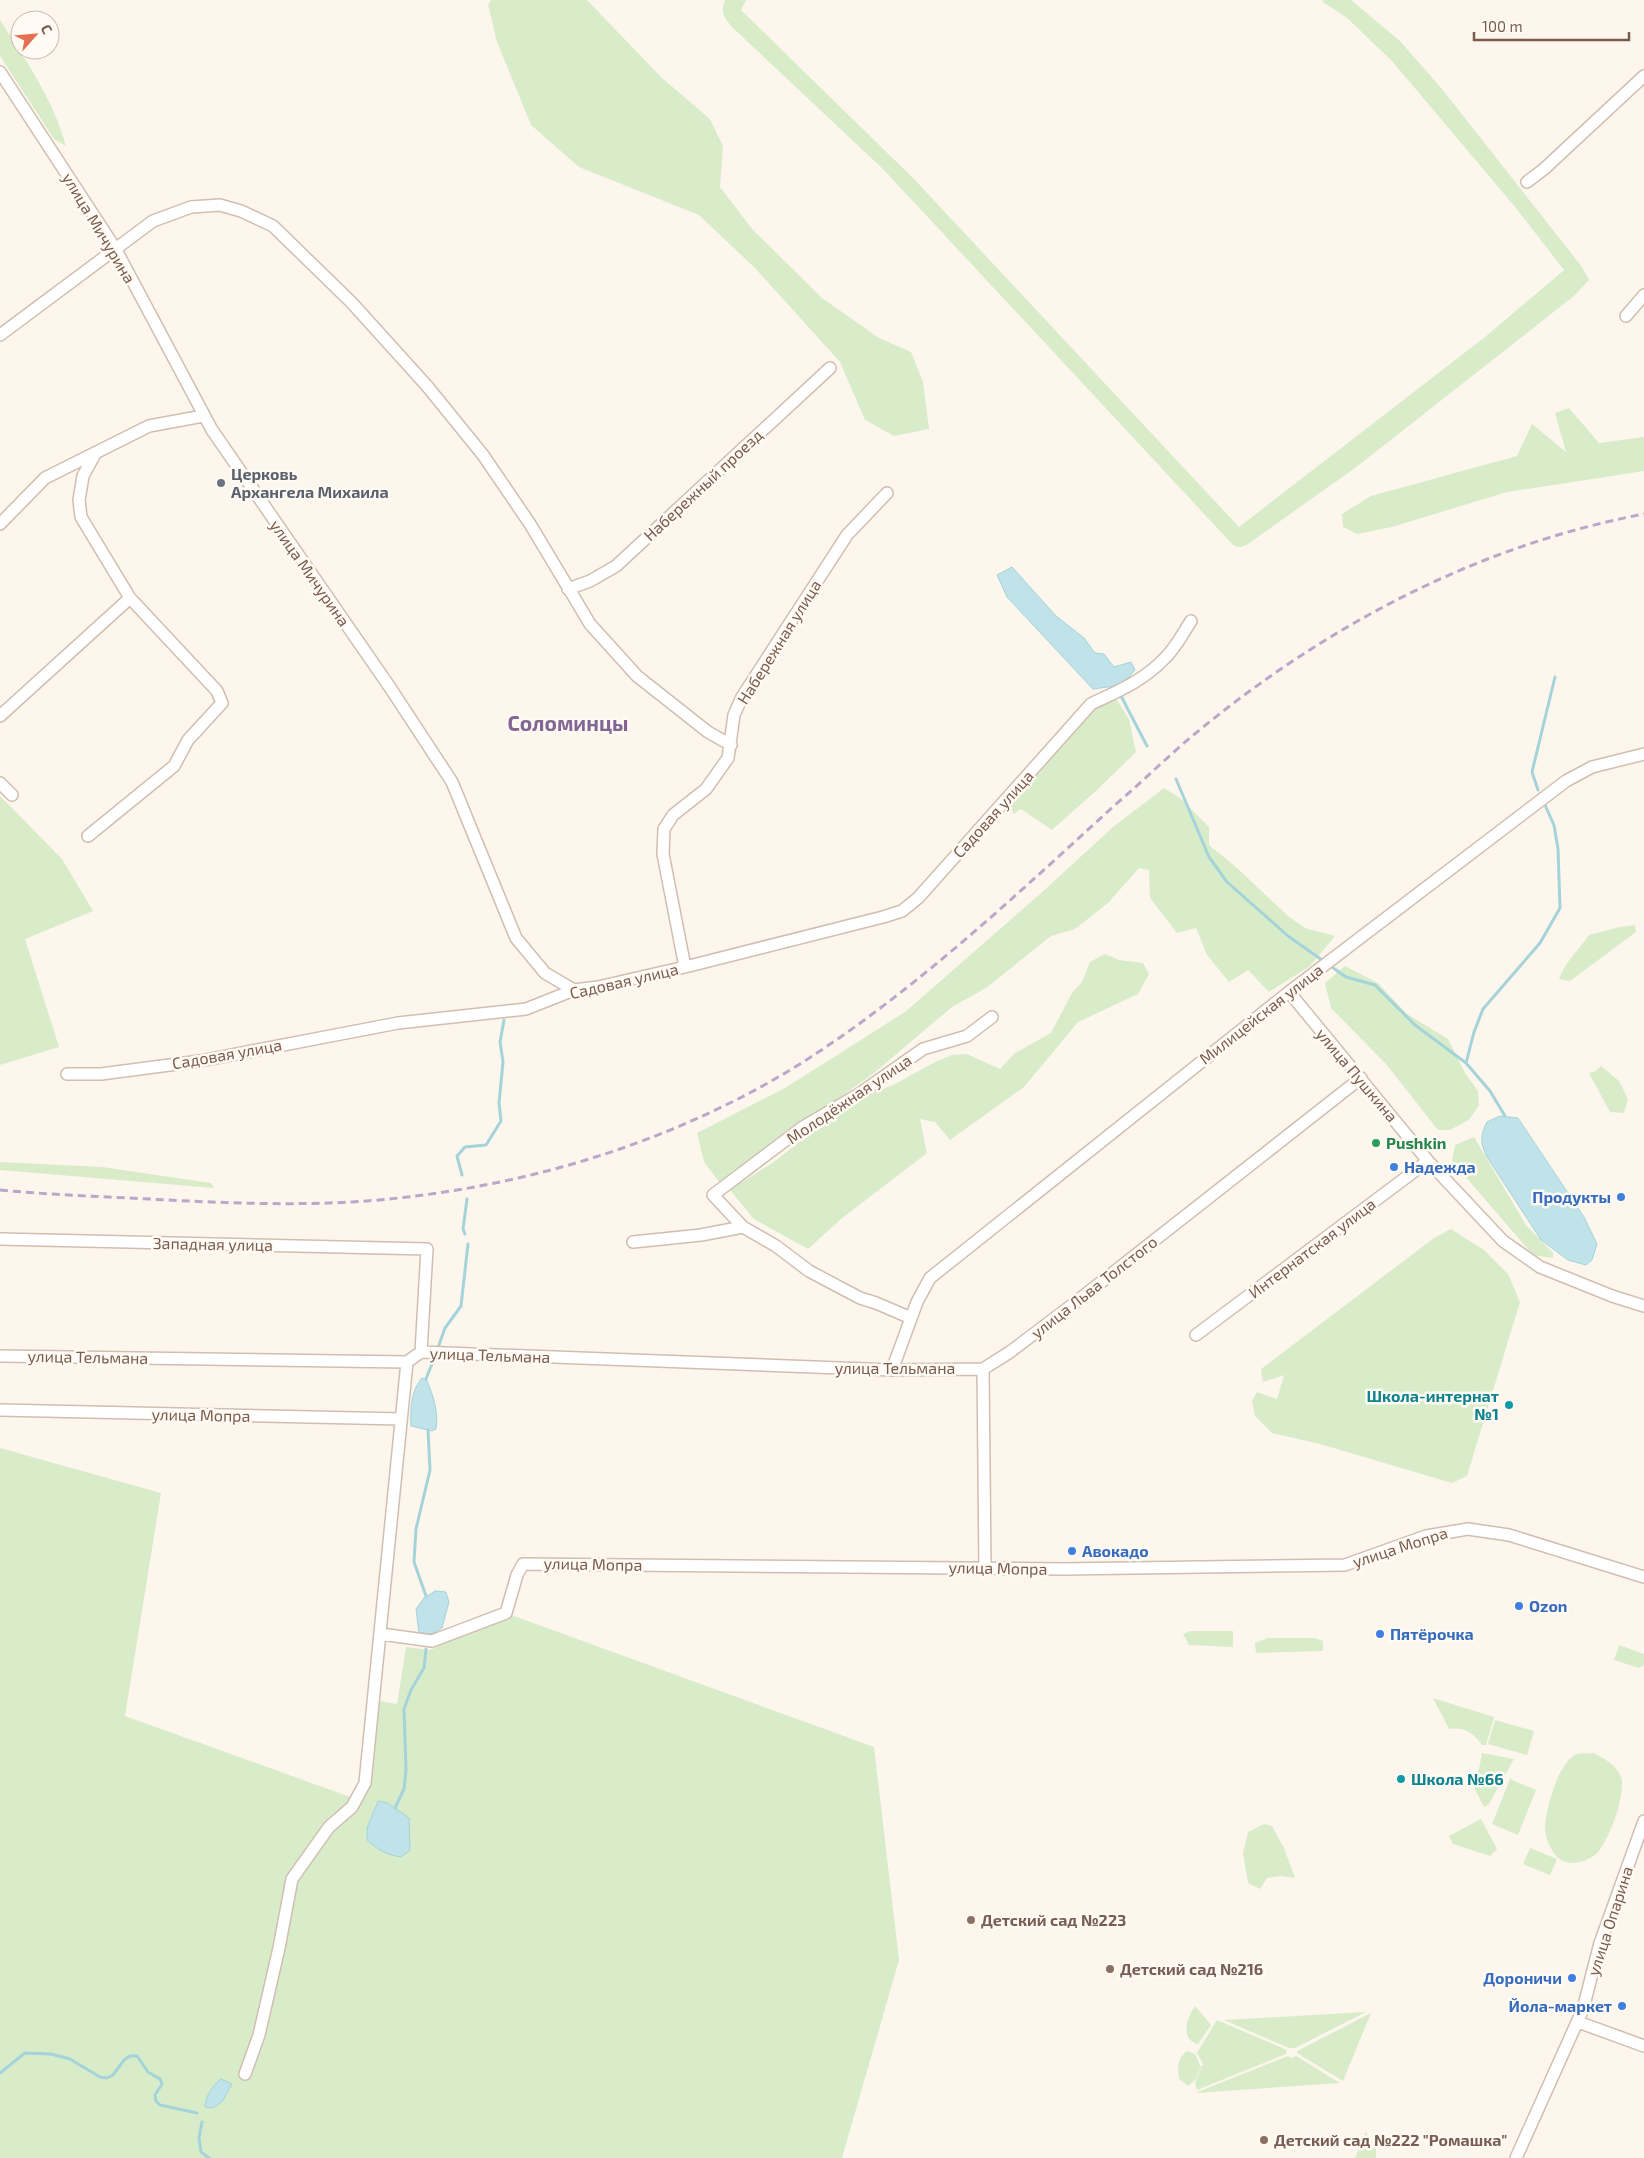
<svg xmlns="http://www.w3.org/2000/svg" width="1644" height="2158" viewBox="0 0 1644 2158" font-family="'Exo 2',sans-serif">
	<style>
		.green { fill: #d8ecc9 }
		.water { fill: #bfe3e8; stroke: #a5d3da }
		.lines { fill: none; stroke-linecap: round; stroke-linejoin: round }
		.stream { stroke: #a5d3da; stroke-width: 3 }
		.street-casing { stroke: #d1beb0; stroke-width: 14 }
		.street { stroke: #fff; stroke-width: 11 }
		.rail { stroke: #b9a8c9; stroke-width: 3; stroke-dasharray: 8 5; stroke-linecap: butt }
		.worship-dot { fill: #6b7280; stroke: #fffaf3; stroke-width: 2 }
		.leisure-dot { fill: #2e9e5b; stroke: #fffaf3; stroke-width: 2 }
		.shop-dot { fill: #3f7fe0; stroke: #fffaf3; stroke-width: 2 }
		.culture-dot { fill: #0f9aa8; stroke: #fffaf3; stroke-width: 2 }
		.education-dot { fill: #8d6e63; stroke: #fffaf3; stroke-width: 2 }
		.labels { text-anchor: middle; stroke-width: 5; stroke-linejoin: round; paint-order: stroke }
		.street-label { font-size: 16px; fill: #7a5c4d; stroke: #fffaf3 }
		.worship-label { font-size: 16px; font-weight: bold; fill: #5b616d; stroke: #fffaf3; text-anchor: start }
		.leisure-label { font-size: 16px; font-weight: bold; fill: #27864d; stroke: #fffaf3; text-anchor: start }
		.shop-label { font-size: 16px; font-weight: bold; fill: #366cbe; stroke: #fffaf3; text-anchor: start }
		.culture-label { font-size: 16px; font-weight: bold; fill: #0d838f; stroke: #fffaf3; text-anchor: end }
		.education-label { font-size: 16px; font-weight: bold; fill: #785e54; stroke: #fffaf3; text-anchor: start }
		.district-label { font-size: 21px; font-weight: bold; fill: #846695; stroke: #fffaf3 }
	</style>
	<rect width="100%" height="100%" fill="#fdf6ec"/>
	<path class="green" d="M491,0H587L662,78L710,119L723,146L720,187L753,230L822,298L879,338L911,352L923,382L929,429L894,436L865,420L840,362L755,268L699,215L579,167L531,125L497,42L488,5Z
		M725,0H746L741,10L914,179L1239,527L1485,337L1564,270L1516,208L1392,61L1347,18L1323,2V0H1351L1401,42L1442,89L1582,267L1589,280L1574,296L1355,468L1248,544L1241,547L1234,546L883,169L732,27C724,18 720,11 725,0Z
		M0,20C26,60 53,99 66,146L54,139L0,56Z
		M1569,408L1599,443L1644,437V471L1507,492L1392,527L1357,534L1343,527L1342,514L1371,496L1517,456L1532,424L1566,452L1555,413Z
		M1115,697L1129,719L1136,752L1098,789L1052,830L1021,809L1013,814L1010,802L1093,710Z
		M1164,788L1180,798L1209,827V845L1236,867L1288,916L1305,928L1335,936L1310,966L1269,992L1248,970L1229,982L1207,955L1196,928L1177,933L1150,898L1149,870L1139,868L1108,903L1075,929L1051,936L986,988L952,1007L874,1073L720,1183L704,1162L697,1133L785,1088L905,1012L1040,894L1113,827Z
		M0,796L62,859L93,911L25,939L59,1047L0,1065Z
		M1635,925L1636,932L1570,981L1559,979C1565,962 1579,950 1589,935L1620,927Z
		M1105,954L1119,960L1143,963L1149,974L1138,994L1078,1022L1024,1087L950,1140L935,1122L920,1119L927,1153L841,1219L808,1249L754,1219L730,1190L775,1161L850,1102L893,1085L937,1061L952,1055L967,1054L1000,1069L1015,1053L1051,1033L1072,993L1082,982L1090,962Z
		M1345,966L1378,983L1407,1014L1448,1039L1465,1073L1478,1091L1479,1105L1469,1120L1450,1130H1438L1386,1064L1331,1008L1325,983Z
		M1601,1066L1619,1081L1628,1099L1624,1113L1610,1112L1589,1073L1596,1071Z
		M1474,1137L1526,1225L1553,1253V1258L1533,1255L1452,1161L1455,1145Z
		M0,1162L102,1167L211,1183L214,1188L0,1170Z
		M1451,1229L1484,1250L1508,1274L1520,1302L1467,1476L1452,1483L1320,1444L1272,1433L1255,1416L1252,1401L1257,1392L1277,1399L1284,1375L1263,1382L1261,1369L1434,1238Z
		M0,1448L161,1493L125,1716L356,1799L374,1700L397,1704L406,1647L430,1650L506,1613L874,1747L899,1960L842,2158H0Z
		M1190,1631H1233V1647L1189,1645L1183,1634Z
		M1268,1638H1315L1323,1641V1651L1256,1653L1255,1643Z
		M1619,1645L1644,1654V1665L1639,1668L1614,1660Z
		M1433,1698L1494,1717L1486,1745H1482C1473,1732 1464,1727 1449,1729Z
		M1495,1720L1534,1731L1527,1755L1488,1744Z
		M1482,1753L1514,1759L1489,1804L1484,1807L1470,1780L1479,1769Z
		M1593,1753C1605,1758 1616,1765 1621,1777C1627,1793 1608,1844 1595,1855C1588,1860 1575,1865 1566,1862C1553,1859 1544,1837 1545,1825C1547,1806 1558,1762 1577,1754C1582,1753 1588,1754 1593,1753Z
		M1510,1779L1536,1790L1518,1835L1492,1824Z
		M1481,1819L1497,1849L1490,1856L1453,1844L1449,1836Z
		M1264,1824L1272,1826L1284,1848L1295,1878L1281,1876L1267,1878L1260,1889L1248,1883L1243,1853L1248,1832Z
		M1530,1848L1557,1859L1550,1875L1523,1864Z
		M1195,2006L1211,2025L1198,2044C1179,2039 1187,2018 1195,2006Z
		M1366,2012L1295,2048H1289L1224,2020Z
		M1371,2013L1343,2081L1297,2053V2051Z
		M1217,2020L1287,2050L1286,2054L1197,2090L1195,2083L1203,2064L1197,2053Z
		M1187,2051L1195,2054L1201,2067L1196,2079L1188,2086L1179,2079C1178,2067 1176,2060 1187,2051Z
		M1288,2056L1291,2058L1296,2056L1340,2083L1195,2093Z
		M1366,2132L1376,2148V2158H1355Z"/>
	<path class="water" d="M1012,567L1056,616L1084,638L1095,653L1104,654L1114,667L1131,662L1135,670L1122,685L1093,689L1007,597L997,575Z
		M1500,1116L1518,1118L1584,1217L1597,1244L1592,1260L1586,1265L1568,1260L1541,1240L1487,1157C1480,1143 1480,1136 1487,1122Z
		M422,1378L426,1379C433,1393 439,1414 436,1429L432,1431L411,1426C410,1410 411,1390 422,1378Z
		M435,1591L446,1592L449,1602L442,1628L432,1634L419,1633L416,1609L424,1598Z
		M378,1801L388,1803L409,1818L410,1850L401,1857C387,1855 378,1850 367,1840V1828Z
		M221,2079L232,2084L222,2102L213,2108L205,2107C206,2095 212,2086 221,2079Z"/>
	<g class="lines">
		<path class="stream" d="M1121,696L1147,746
			M1176,779L1209,857L1227,882L1288,936L1322,960
			M1538,790L1532,772L1555,677
			M1329,965L1346,977L1375,985L1415,1025L1466,1063L1490,1091L1505,1116
			M1466,1063L1474,1032L1483,1009L1540,943L1560,908L1558,849L1554,825L1545,805
			M462,1175L457,1156L465,1147L486,1145L501,1121L499,1103L503,1062L500,1042L504,1020
			M465,1234L463,1229L467,1199
			M439,1345L445,1328L461,1306L468,1244
			M426,1379L433,1361
			M426,1596L414,1562L416,1529L430,1470L428,1430
			M395,1808L404,1789L406,1770L404,1709L411,1690L424,1668L426,1649
			M0,2073L25,2053L51,2054L70,2059L100,2077L107,2078L113,2075L124,2060L130,2056H137L148,2072L160,2079L162,2084L155,2095L156,2101L160,2105L197,2113
			M202,2122L199,2138L201,2152L209,2158"/>
		<g class="street-casing">
			<path id="street" d="M0,72L115,248L212,430L389,686L452,782L516,938L545,973L574,990
				M1527,182L1544,169L1644,76
				M1626,316L1644,295
				M0,335L153,221L191,207L220,205L241,211L273,226L352,303L427,386L483,455L530,524L590,624L637,676L708,732L731,745
				M0,524L45,478L149,426L203,416
				M568,589L590,581L616,566L830,368
				M0,716L130,598
				M0,783L12,795
				M88,836L174,766L188,740L222,703L217,691L130,598L81,517L79,500L83,476L95,454
				M685,967L663,854L664,829L673,815L706,789L728,758L734,715L742,697L847,535L887,493
				M1289,992L1428,1161L1503,1241L1540,1267L1612,1296L1644,1306
				M67,1074H101L200,1061L398,1023L526,1009L574,990L598,987L685,967L883,917L902,911L918,898L1091,704C1118,691 1143,681 1164,659C1175,649 1183,633 1191,621
				M743,1227L713,1195L803,1127L859,1094L923,1049L967,1036L992,1017
				M0,1239L427,1249L421,1352
				M633,1242L701,1235L743,1227L776,1246L809,1271L860,1298L876,1303L911,1318
				M1196,1335L1428,1161
				M0,1356L407,1362L421,1352L892,1370L983,1369
				M892,1370L917,1302L930,1278L1289,992L1566,781L1592,767L1644,754
				M0,1410L401,1419
				M985,1568L983,1369L1010,1352L1072,1305L1361,1078
				M381,1634L432,1641L506,1613L517,1575L523,1564L1063,1569L1345,1565L1426,1536L1468,1529L1509,1535L1644,1577
				M1578,2022L1644,2046
				M245,2074L259,2035L279,1948L292,1879L329,1827L352,1807L365,1783L407,1362
				M1516,2158L1583,2009L1600,1943L1644,1821"/>
		</g>
		<use href="#street" class="street"/>
		<path class="rail" d="M0,1190C43,1194 86,1196 130,1198C204,1202 278,1206 352,1202C509,1192 666,1147 800,1064C915,991 1015,896 1115,805C1141,783 1165,759 1191,737C1322,628 1475,546 1644,514"/>
	</g>
	<circle class="worship-dot" cx="221" cy="483" r="5"/>
	<circle class="leisure-dot" cx="1376" cy="1143" r="5"/>
	<g class="shop-dot">
		<circle cx="1394" cy="1167" r="5"/>
		<circle cx="1621" cy="1197" r="5"/>
		<circle cx="1072" cy="1551" r="5"/>
		<circle cx="1519" cy="1606" r="5"/>
		<circle cx="1380" cy="1634" r="5"/>
		<circle cx="1572" cy="1978" r="5"/>
		<circle cx="1622" cy="2006" r="5"/>
	</g>
	<g class="culture-dot">
		<circle cx="1509" cy="1405" r="5"/>
		<circle cx="1401" cy="1779" r="5"/>
	</g>
	<g class="education-dot">
		<circle cx="971" cy="1920" r="5"/>
		<circle cx="1110" cy="1969" r="5"/>
		<circle cx="1264" cy="2140" r="5"/>
	</g>
	<g class="labels">
		<g class="street-label">
			<text transform="translate(99 228) rotate(59)" y="6">улица Мичурина</text>
			<text transform="translate(703 485) rotate(-43)" y="6">Набережный проезд</text>
			<text transform="translate(310 573) rotate(55)" y="6">улица Мичурина</text>
			<text transform="translate(779 642) rotate(-58)" y="6">Набережная улица</text>
			<text transform="translate(993 814) rotate(-48)" y="6">Садовая улица</text>
			<text transform="translate(624 981) rotate(-13)" y="6">Садовая улица</text>
			<text transform="translate(1261 1014) rotate(-38)" y="6">Милицейская улица</text>
			<text transform="translate(227 1054) rotate(-10)" y="6">Садовая улица</text>
			<text transform="translate(1357 1075) rotate(50)" y="6">улица Пушкина</text>
			<text transform="translate(849 1099) rotate(-34)" y="6">Молодёжная улица</text>
			<text transform="translate(213 1244) rotate(1)" y="6">Западная улица</text>
			<text transform="translate(1312 1248) rotate(-37)" y="6">Интернатская улица</text>
			<text transform="translate(1094 1287) rotate(-38)" y="6">улица Льва Толстого</text>
			<text transform="translate(490 1355) rotate(2)" y="6">улица Тельмана</text>
			<text transform="translate(88 1357) rotate(1)" y="6">улица Тельмана</text>
			<text x="895" y="1374">улица Тельмана</text>
			<text transform="translate(201 1415) rotate(1)" y="6">улица Мопра</text>
			<text transform="translate(1400 1547) rotate(-18)" y="6">улица Мопра</text>
			<text transform="translate(593 1564) rotate(1)" y="6">улица Мопра</text>
			<text transform="translate(998 1568) rotate(1)" y="6">улица Мопра</text>
			<text transform="translate(1610 1921) rotate(-72)" y="6">улица Опарина</text>
		</g>
		<g class="worship-label">
			<text x="231" y="480">Церковь<tspan x="231" dy="18">Архангела Михаила</tspan></text>
		</g>
		<g class="leisure-label">
			<text x="1386" y="1149">Pushkin</text>
		</g>
		<g class="shop-label">
			<text x="1404" y="1173">Надежда</text>
			<text x="1611" y="1203" text-anchor="end">Продукты</text>
			<text x="1082" y="1557">Авокадо</text>
			<text x="1529" y="1612">Ozon</text>
			<text x="1390" y="1640">Пятёрочка</text>
			<text x="1562" y="1984" text-anchor="end">Дороничи</text>
			<text x="1612" y="2012" text-anchor="end">Йола-маркет</text>
		</g>
		<g class="culture-label">
			<text x="1499" y="1402">Школа-интернат<tspan x="1499" dy="18">№1</tspan></text>
			<text x="1411" y="1785" text-anchor="start">Школа №66</text>
		</g>
		<g class="education-label">
			<text x="981" y="1926">Детский сад №223</text>
			<text x="1120" y="1975">Детский сад №216</text>
			<text x="1274" y="2146">Детский сад №222 "Ромашка"</text>
		</g>
		<g class="district-label">
			<text x="568" y="731">Соломинцы</text>
		</g>
	</g>
	<g transform="translate(35 35) rotate(63)"><circle r="24" fill="#fffaf3" stroke="#cabbb1"/>
	<path d="M0-4L9 19L0 12L-9 19Z" fill="#e76f51"/>
	<text y="-8" font-size="14" font-weight="bold" text-anchor="middle" fill="#7a5c4d">С</text>
	</g>
	<path d="M1474 32v8h155v-8" fill="none" stroke="#7a5c4d" stroke-width="2.5"/>
	<text x="1482" y="32" font-size="15" fill="#7a5c4d" stroke="#fffaf3" stroke-width="4" paint-order="stroke">100 m</text>
</svg>
